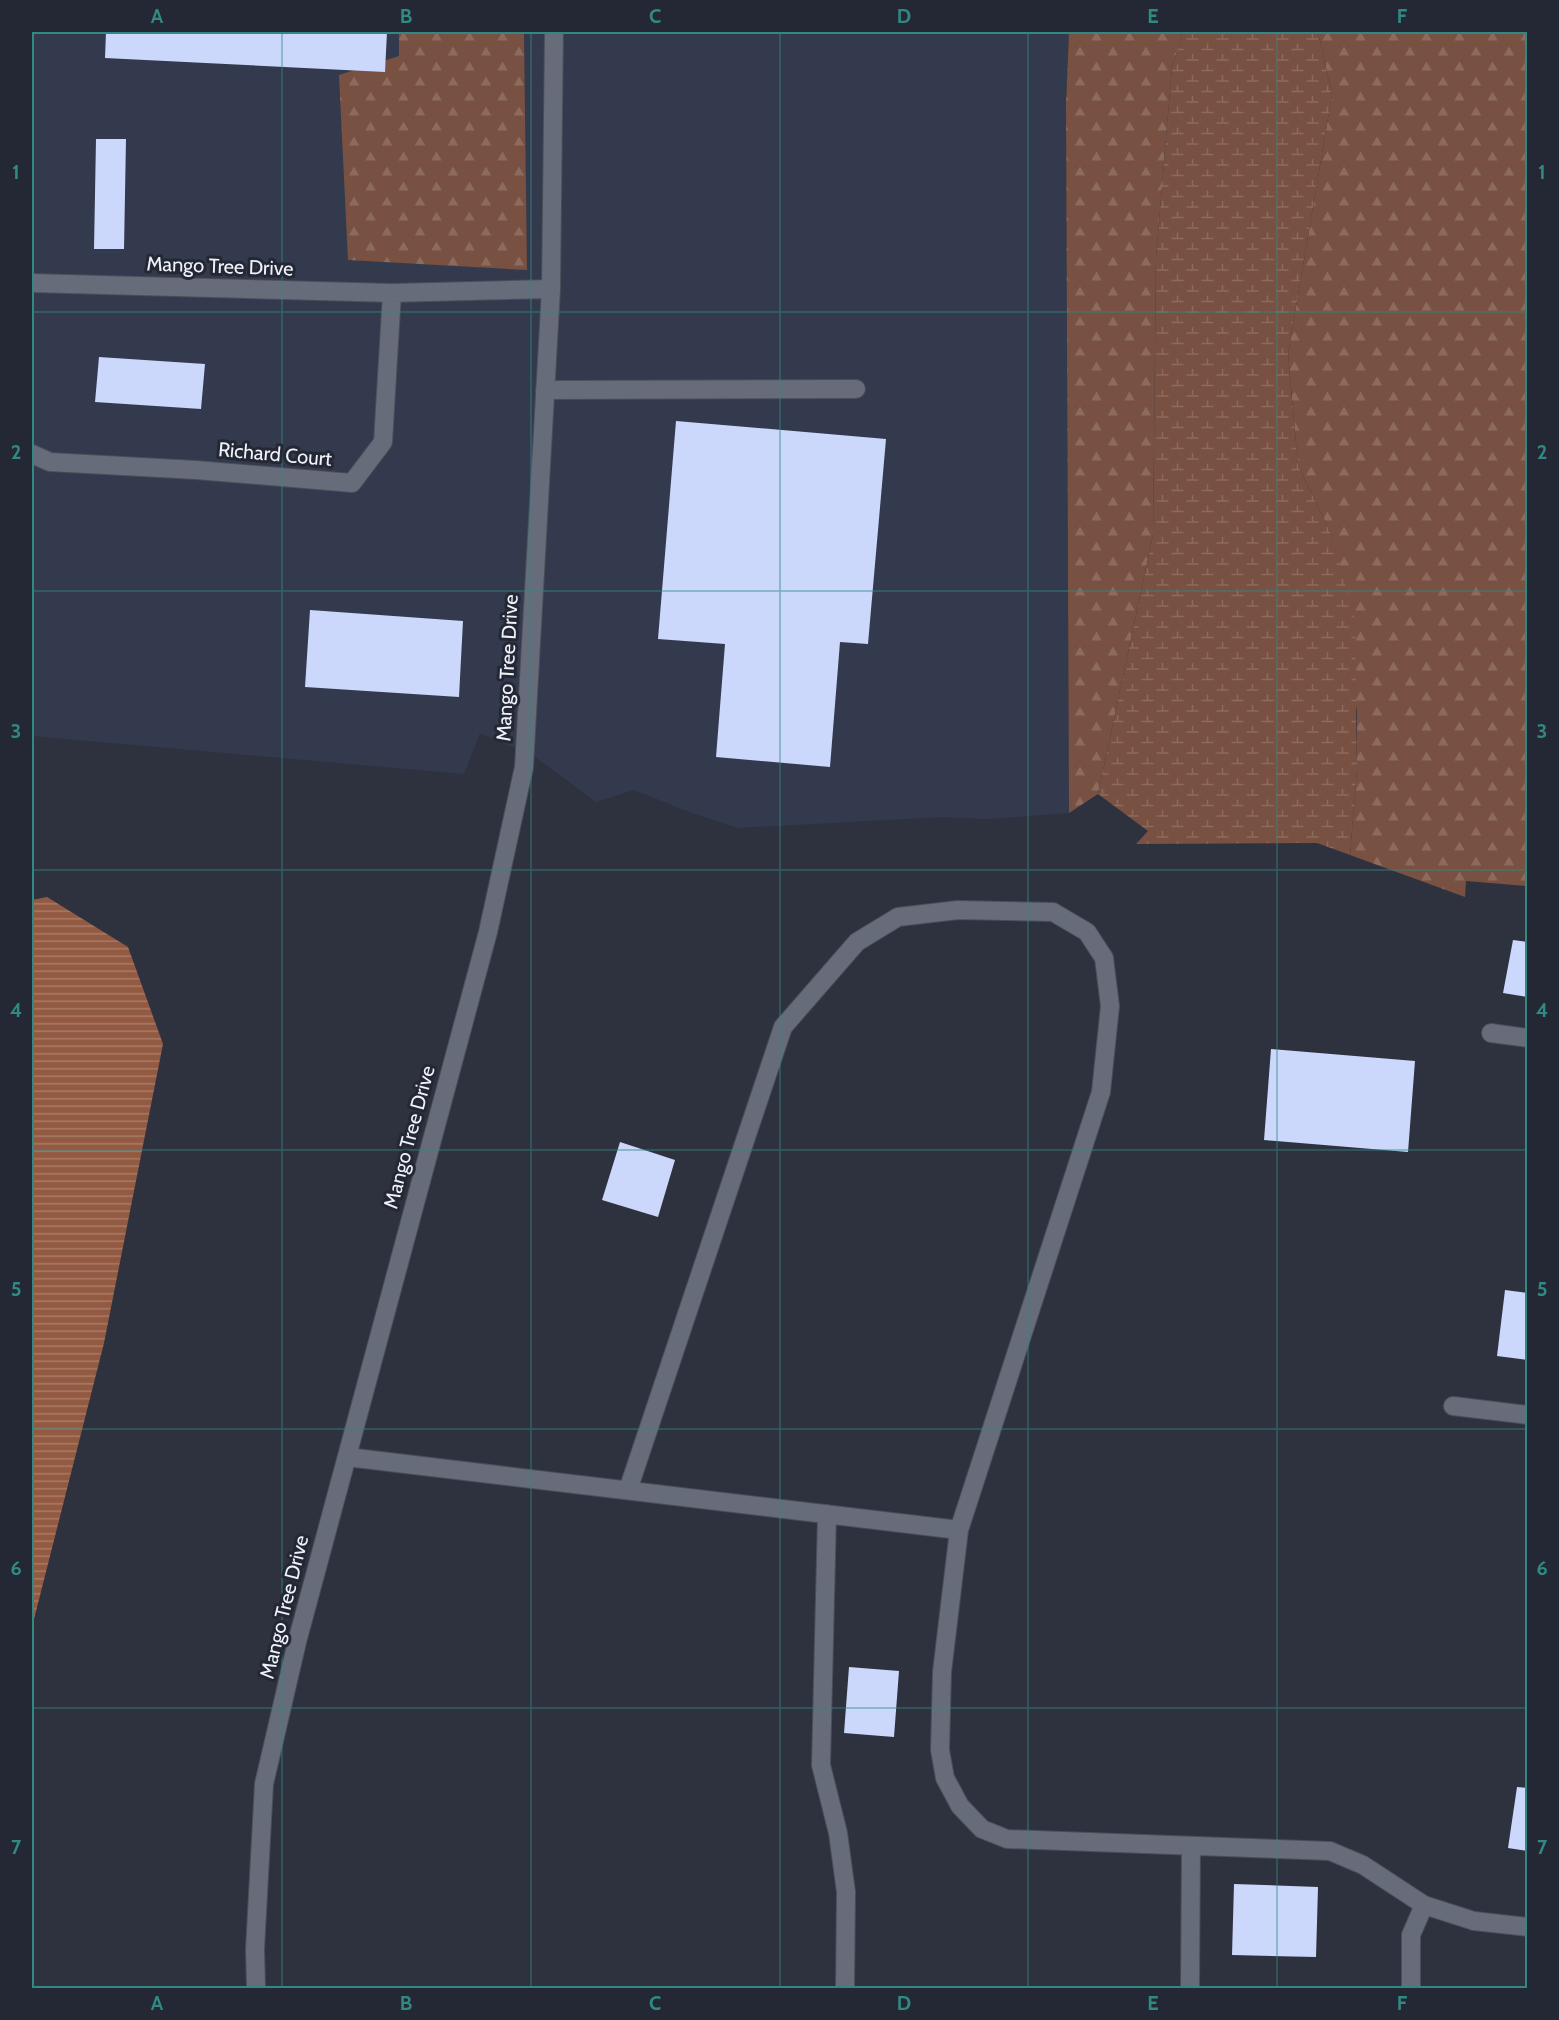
<svg xmlns="http://www.w3.org/2000/svg" width="1559" height="2020" viewBox="0 0 1559 2020" font-family="Cabin,sans-serif">
	<style>
		.built { fill: #343a4d }
		.forest { fill: url(#forest-firs) }
		.wetland { fill: url(#wetland-marsh) }
		.water { fill: url(#water-rules) }
		.building { fill: #cbd8fb }
		.lines { fill: none; stroke-linecap: round; stroke-linejoin: round }
		.lane-casing { stroke: #4a4e58; stroke-width: 20 }
		.street-casing { stroke: #4a4e58; stroke-width: 20 }
		.lane { stroke: #676c7a; stroke-width: 18 }
		.street { stroke: #676c7a; stroke-width: 18 }
		.grid { fill: none; stroke: #318983; stroke-width: 1.5; stroke-opacity: 0.55 }
		.labels { text-anchor: middle; stroke-width: 6; stroke-linejoin: round; paint-order: stroke }
		.street-label { font-size: 20px; fill: #eff2fb; stroke: #242834 }
		.neatline { fill: none; stroke: #318983; stroke-width: 2 }
		.grid-label { font-size: 20px; text-anchor: middle; font-weight: bold; fill: #318983 }
	</style>
	<defs>
		<pattern id="forest-firs" width="22" height="20" patternUnits="userSpaceOnUse" patternTransform="scale(1.5)"><rect width="22" height="20" fill="#785142"/><path d="M5 1l3.5 6h-7zM16 11l3.5 6h-7z" fill="#8c6a5e"/></pattern>
		<pattern id="wetland-marsh" width="20" height="14" patternUnits="userSpaceOnUse" patternTransform="scale(1.5)"><rect width="20" height="14" fill="#785142"/><path d="M1 5h8M5 5V1M11 12h8M15 12V8" fill="none" stroke="#8c6a5e"/></pattern>
		<pattern id="water-rules" width="6" height="5" patternUnits="userSpaceOnUse" patternTransform="scale(1.5)"><rect width="6" height="5" fill="#935a42"/><path d="M0 2.5h6" fill="none" stroke="#a87a68"/></pattern>
	</defs>
	<rect width="100%" height="100%" fill="#2e323f"/>
	<path class="built" d="M32,32H399V56L527,270L524,32H1069L1066,104L1069,813L988,819L942,817L738,828L692,813L634,790L596,802L534,756L480,733L464,774L32,736Z"/>
	<path class="forest" d="M399,32H524L527,270L348,260L339,75L399,56Z
		M1069,32H1183L1172,67L1156,258L1153,535L1098,794L1069,813L1066,104Z
		M1318,32H1527V886L1466,881L1465,897L1350,855L1357,770V712L1333,538L1298,465L1288,354L1332,95Z"/>
	<path class="wetland" d="M1183,32H1318L1332,95L1288,354L1298,465L1333,538L1355,621L1357,770L1350,855L1317,843L1136,844L1148,831L1098,794L1153,535L1156,258L1172,67Z"/>
	<path class="water" d="M47,897L128,947L163,1044L104,1343L32,1627V900Z"/>
	<path class="building" d="M106,32H387L385,72L105,58Z
		M96,139H126L124,249H94Z
		M99,357L205,364L201,409L95,402Z
		M676,421L886,439L868,644L840,642L830,767L716,757L725,644L658,639Z
		M310,610L463,621L459,697L305,687Z
		M1513,940L1528,942V997L1503,993Z
		M1271,1049L1415,1061L1408,1152L1264,1140Z
		M620,1142L675,1160L658,1217L602,1200Z
		M1505,1290L1528,1293V1360L1497,1356Z
		M849,1667L899,1671L894,1737L844,1733Z
		M1517,1787L1528,1788V1851L1508,1848Z
		M1234,1884L1318,1887L1316,1957L1232,1955Z"/>
	<g class="lines">
		<g class="lane-casing">
			<path id="lane" d="M545,390L856,389
				M347,1457L959,1530
				M628,1490L783,1027L857,942L898,917L958,910L1053,912L1087,932L1104,958L1110,1006L1101,1092L959,1530L942,1672L940,1750L945,1778L960,1806L982,1829L1007,1839L1330,1851L1363,1865L1424,1905L1474,1921
				M827,1514L821,1765L838,1833L846,1892L845,1988
				M1190,1988L1191,1846
				M1411,1988V1935L1424,1905"/>
		</g>
		<g class="street-casing">
			<path id="street" d="M32,283L392,293L551,289
				M32,454L50,462L196,470L352,483L383,442L392,293
				M1491,1033L1528,1038
				M1453,1406L1528,1415
				M1474,1921L1528,1927
				M256,1988L255,1949L264,1784L297,1642L488,932L524,767L551,289L554,32"/>
		</g>
		<use href="#lane" class="lane"/>
		<use href="#street" class="street"/>
	</g>
	<path class="grid" d="M282,32V1988M531,32V1988M780,32V1988M1028,32V1988M1277,32V1988M32,312H1528M32,591H1528M32,870H1528M32,1150H1528M32,1429H1528M32,1708H1528"/>
	<g class="labels">
		<g class="street-label">
			<text transform="translate(220 266) rotate(2)" y="7">Mango Tree Drive</text>
			<text transform="translate(275 454) rotate(5)" y="7">Richard Court</text>
			<text transform="translate(507 668) rotate(-87)" y="7">Mango Tree Drive</text>
			<text transform="translate(409 1137) rotate(-75)" y="7">Mango Tree Drive</text>
			<text transform="translate(284 1607) rotate(-76)" y="7">Mango Tree Drive</text>
		</g>
	</g>
	<rect width="1559" height="2020" fill="none" stroke="#242834" stroke-width="66"/>
	<rect x="33" y="33" width="1493" height="1954" class="neatline"/>
	<g class="grid-label">
		<text x="157" y="23">A</text>
		<text x="406" y="23">B</text>
		<text x="655" y="23">C</text>
		<text x="904" y="23">D</text>
		<text x="1153" y="23">E</text>
		<text x="1402" y="23">F</text>
		<text x="16" y="179">1</text>
		<text x="1542" y="179">1</text>
		<text x="16" y="459">2</text>
		<text x="1542" y="459">2</text>
		<text x="16" y="738">3</text>
		<text x="1542" y="738">3</text>
		<text x="16" y="1017">4</text>
		<text x="1542" y="1017">4</text>
		<text x="16" y="1296">5</text>
		<text x="1542" y="1296">5</text>
		<text x="16" y="1575">6</text>
		<text x="1542" y="1575">6</text>
		<text x="16" y="1854">7</text>
		<text x="1542" y="1854">7</text>
		<text x="157" y="2010">A</text>
		<text x="406" y="2010">B</text>
		<text x="655" y="2010">C</text>
		<text x="904" y="2010">D</text>
		<text x="1153" y="2010">E</text>
		<text x="1402" y="2010">F</text>
	</g>
</svg>
